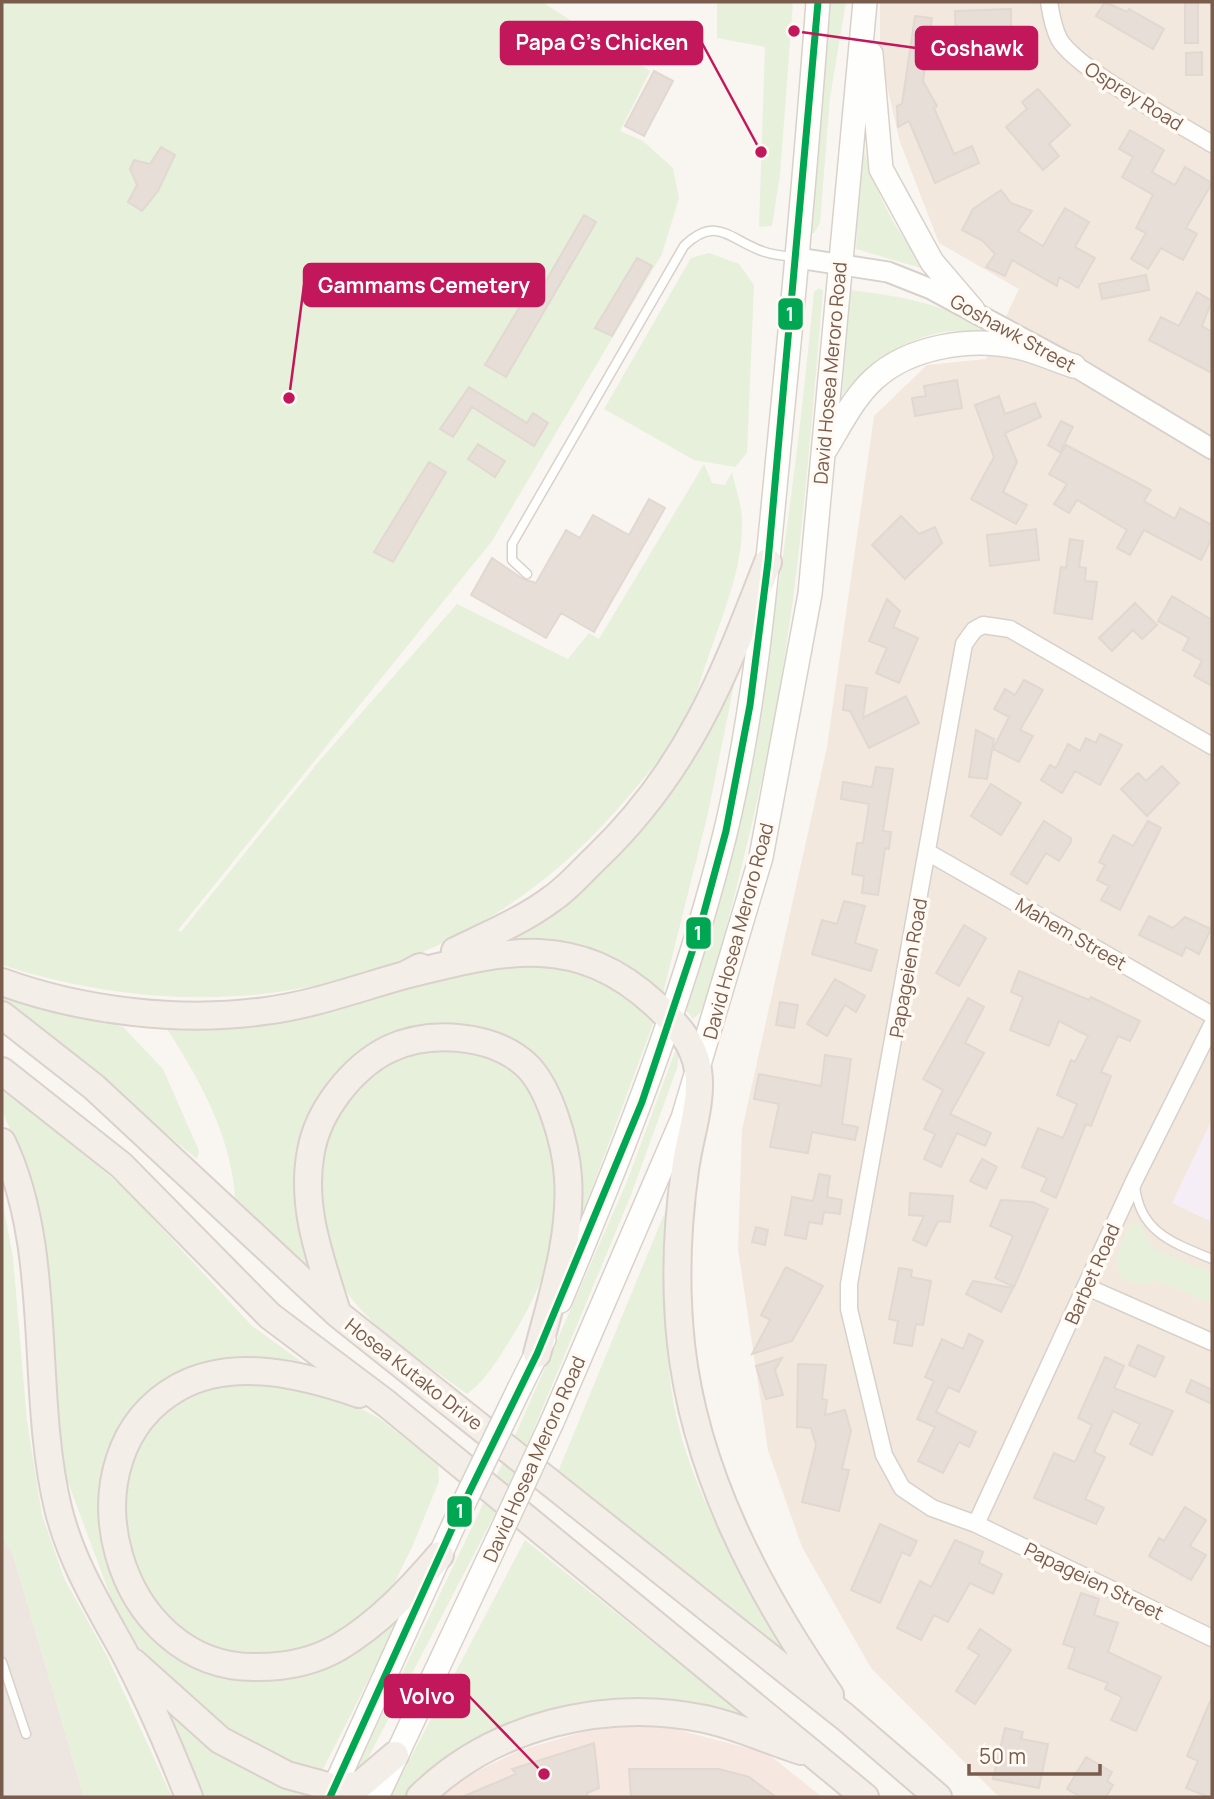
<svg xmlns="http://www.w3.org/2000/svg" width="1214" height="1799" viewBox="0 0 1214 1799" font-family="Manrope,sans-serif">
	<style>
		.residential { fill: #f2e8de }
		.commercial { fill: #f6e8e1 }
		.industrial { fill: #ede5e0 }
		.education { fill: #f6eef6 }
		.green { fill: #e7f0db }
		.building { fill: #e6ded7; stroke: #e2d8d2; stroke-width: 2 }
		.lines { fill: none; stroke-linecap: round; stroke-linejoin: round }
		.service-casing { stroke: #d7d1cb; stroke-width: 11 }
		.minor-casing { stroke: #d7d1cb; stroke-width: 19 }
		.tertiary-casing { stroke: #d7d1cb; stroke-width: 23 }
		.secondary-casing { stroke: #d9d2cb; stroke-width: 26 }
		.primary-casing { stroke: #dad1cc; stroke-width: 30 }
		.service { stroke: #fefefd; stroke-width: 8 }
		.minor { stroke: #fefefd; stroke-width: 16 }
		.tertiary { stroke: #fefefd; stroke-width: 19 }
		.secondary { stroke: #fefefd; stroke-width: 23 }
		.primary { stroke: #f3eee8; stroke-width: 26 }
		.secondary-bridge-casing { stroke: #d9d2cb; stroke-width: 26; stroke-linecap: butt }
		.secondary-bridge { stroke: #fefefd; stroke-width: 23 }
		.bus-1-casing { stroke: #fffaf3; stroke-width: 12 }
		.bus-1 { stroke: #00a651; stroke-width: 7 }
		.labels { text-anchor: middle; stroke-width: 7; stroke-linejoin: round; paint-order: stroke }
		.street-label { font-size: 19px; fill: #7a5c4d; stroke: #fffaf3 }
		.leader { fill: none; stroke: #c2185b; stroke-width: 2.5 }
		.callout-dot { fill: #c2185b; stroke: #fffaf3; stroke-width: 2.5 }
		.callout { fill: #c2185b; stroke: #c2185b; stroke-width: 2.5 }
		.callout-label { font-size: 21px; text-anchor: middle; font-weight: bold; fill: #fff }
		.line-badge { stroke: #fffaf3; stroke-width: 2.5 }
		.badge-label { font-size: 19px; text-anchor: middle; font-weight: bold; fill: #fff }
	</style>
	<rect width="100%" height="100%" fill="#f9f5f0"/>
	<path class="residential" d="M880,2H1212V1797H999L871,1668L802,1547L768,1450L738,1249L742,1130L827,747L874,416L927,365L986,359L1019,289L939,243L900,142L880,56Z"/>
	<path class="commercial" d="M603,1726L667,1727L767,1753L822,1797H440L459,1780L521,1750Z"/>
	<path class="industrial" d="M2,1538L12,1551L84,1797H2Z"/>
	<path class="education" d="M1212,1119V1222L1172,1203Z"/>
	<path class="green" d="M2,2H542L650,71L620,131L643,141L673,168L679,198L662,254L492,541L178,930L181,932L321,759L457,604L568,659L589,633L599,639L704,464L712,483L725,485L732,472C735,486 741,503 742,518C744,567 722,616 707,661C701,677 697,695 690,711C676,743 628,798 604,824C446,992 217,1035 2,965Z
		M717,2H793L780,175L772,226L759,227L765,47L717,38Z
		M830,2H846L830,97L820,223L814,233H810Z
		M861,140C876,194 892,229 931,271L856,249Z
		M709,253L739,264L754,285L747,453L735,467L694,460L604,409L691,258Z
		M819,288L823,291C812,412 804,534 785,654C768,768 739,879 710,990L700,1013L693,1019L686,1010C756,782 791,530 814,292Z
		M850,290C901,296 945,304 990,331C981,335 964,330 953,331C908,335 870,362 842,395Z
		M736,675L708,813L663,993L644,980L487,946L541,915Z
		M505,962L571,964L657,1013L576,1232L575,1164L503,1037L478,1027L442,1022L402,1032L316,1109L299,1145L294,1198L314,1279L235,1198C232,1137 198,1076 165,1026L270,1023L325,1013Z
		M2,990L123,1027L163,1069L199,1151L197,1159L2,999Z
		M462,1045C478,1052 498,1057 512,1066C528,1078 535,1098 542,1116C572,1199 556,1267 510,1340C497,1360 487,1379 467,1394C426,1363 376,1334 346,1291C334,1273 330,1251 325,1231C301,1128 355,1051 462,1045Z
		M677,1046L680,1048L677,1068L631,1195L513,1479L365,1764L351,1780L507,1454L628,1179Z
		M2,1087L61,1133L132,1196L251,1325L310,1368L156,1394L106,1527L193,1665L228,1676L266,1679L403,1612L319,1777L235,1737L159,1674L133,1639L114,1606L58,1455L37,1207L24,1160L2,1111Z
		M2,1199L13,1258L27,1421L42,1515L64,1578L107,1656L172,1797H84L12,1551L2,1538Z
		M670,1200C666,1263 662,1325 671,1387C684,1486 743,1575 793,1658L558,1472Z
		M1139,1223L1154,1249L1212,1273V1304L1158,1281L1139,1285L1121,1278C1113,1257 1121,1243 1131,1224Z
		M263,1381L344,1400L380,1419L438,1464L439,1481L413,1545L385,1602L317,1649L230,1659L156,1612L129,1553L124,1498L131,1463L144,1434L162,1412L195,1392L226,1382Z
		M525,1540L752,1722L592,1708L409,1797H390Z
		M154,1695L282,1785L310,1797H202Z"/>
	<path class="building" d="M1105,2L1127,12L1129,9L1164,29L1153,49L1096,16Z
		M1185,2H1198V43H1185Z
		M1011,9V36H973V49H956L955,11Z
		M915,16L932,18L923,81L937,106L934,108L954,154L972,146L979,163L935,183L909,121L898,127L897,106L902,104Z
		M1202,52V75H1186V53Z
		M654,71L673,81L644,136L625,126Z
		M1038,89L1070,125L1049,144L1059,156L1043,170L1006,127L1027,109L1022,102Z
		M1130,130L1164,150L1152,172L1175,185L1185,167L1212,183L1186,228L1197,234L1183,260L1161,248L1148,269L1131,259L1146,233L1136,228L1153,195L1122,177L1133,157L1119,149Z
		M161,147L175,155L158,191L142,211L128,202L137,185L130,169L134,160L150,164Z
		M1001,190L1011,203L1032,211L1018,231L1043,246L1065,208L1089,222L1075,247L1095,258L1078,288L1059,277L1057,286L1012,260L1005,276L986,267L995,254L983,241L962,230L973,209Z
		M584,215L596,222L506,377L485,365L531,288L539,293Z
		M637,258L652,266L612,336L595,328Z
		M1146,275L1149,290L1102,299L1099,284Z
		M1197,292L1212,301L1202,326L1212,332V373L1149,340L1161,317L1179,326Z
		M957,380L962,408L915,416L912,398L926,396L924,386Z
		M469,387L527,423L533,413L548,423L534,446L472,407L453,437L440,429Z
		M999,396L1005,414L1035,403L1041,417L1005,433L1017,462L1003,492L1027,505L1016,524L971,499L994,457L975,405Z
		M1061,421L1073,427L1060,452L1048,445Z
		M478,444L505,461L495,477L468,459Z
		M1066,445L1151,490L1144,501L1175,519L1180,508L1212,525V538L1201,560L1144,530L1130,555L1117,548L1127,530L1077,500L1069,513L1054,504L1067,484L1049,474Z
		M429,462L446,472L393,562L374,552Z
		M649,499L665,508L594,632L561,613L546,638L471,595L492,558L523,579L536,583L566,530L580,538L593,515L629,535Z
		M901,516L919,534L935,527L942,543L905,579L872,545Z
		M1036,529L1039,560L990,566L987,535Z
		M1070,539L1083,541L1079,567L1086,568L1085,581L1097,582L1092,619L1054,613L1061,567L1066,568Z
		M1172,596L1212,620V686L1194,676L1202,661L1183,650L1189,638L1158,621Z
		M887,599L900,611L893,627L918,638L899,683L876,673L887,648L869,641Z
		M1135,603L1157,625L1142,639L1133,630L1112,651L1099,638Z
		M1024,680L1043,690L1020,730L1033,736L1019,762L993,749L1009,717L994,709L1005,689L1015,695Z
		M846,685L867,688L863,718L906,696L919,723L869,748L850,711L843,710Z
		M976,730L994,739L987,779L969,777Z
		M1100,734L1122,745L1100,785L1075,771L1062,793L1041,780L1050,765L1056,768L1068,744L1080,751L1086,738L1096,743Z
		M1162,766L1179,783L1147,816L1121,789L1138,773L1146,781Z
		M876,767L893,769L883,831L891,832L889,849L885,848L878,895L862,893L864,876L852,874L857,843H863L869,804L841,799L843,782L872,787Z
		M991,784L1021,803L1001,835L971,816Z
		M1044,821L1071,838V842L1059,861L1046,853L1027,884L1011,874Z
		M1148,821L1161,828L1120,910L1101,900L1109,886L1097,880L1105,865L1099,862L1113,835L1133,846Z
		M844,901L865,906L855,943L877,950L871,971L812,954L822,920L837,924Z
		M1149,916L1173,928L1185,917L1211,929L1199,954L1186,947L1182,956L1139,935Z
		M964,925L986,938L959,986L936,973Z
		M1019,971L1089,1000L1091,997L1140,1021L1130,1041L1118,1036L1101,1072L1111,1076L1091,1126L1086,1124L1056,1198L1041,1191L1047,1178L1022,1167L1038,1128L1063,1138L1077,1104L1057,1095L1071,1060L1075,1062L1088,1036L1059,1021L1049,1046L1010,1030L1023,997L1011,992Z
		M835,979L865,996L856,1012L845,1005L827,1036L807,1024Z
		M968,998L984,1007L965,1043L984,1053L950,1114L991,1133L985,1146L957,1133L941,1167L924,1159L935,1134L924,1129L943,1090L923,1079Z
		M780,1002L798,1005L794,1028L776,1025Z
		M825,1055L851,1059L842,1124L858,1127L855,1140L812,1132L808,1153L770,1147L779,1104L754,1099L759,1074L821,1086Z
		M982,1159L997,1167L986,1189L970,1181Z
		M819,1174L830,1176L827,1197L842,1200L840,1214L824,1212L822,1224L809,1222L806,1239L785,1235L792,1197L813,1201Z
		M910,1193L953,1196L950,1222L938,1221L926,1246L913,1240L924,1216L909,1215Z
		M1001,1200L1033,1202L1048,1209L1014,1287L995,1278L1013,1236L990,1226Z
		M756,1227L768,1230L765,1245L752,1242Z
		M786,1267L823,1286L792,1341L752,1354L770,1320L761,1315Z
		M899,1268L912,1270L911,1277L931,1281L923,1325L916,1324L912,1346L894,1343L898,1321L889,1319Z
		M973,1281L1013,1288L1001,1312L966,1294Z
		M969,1334L983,1341L959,1392L948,1387L936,1412L976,1432L969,1447L959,1442L943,1473L918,1461L935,1427L917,1419L934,1381L925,1377L942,1339L963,1349Z
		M1138,1345L1164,1357L1155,1377L1129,1365Z
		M1105,1357L1124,1366L1114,1388L1173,1411L1152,1455L1130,1444L1140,1424L1113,1411L1094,1452L1105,1457L1085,1499L1104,1508L1096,1524L1034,1498L1054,1453L1075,1462L1092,1425L1078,1418Z
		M782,1358L775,1370L783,1395L766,1399L756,1366Z
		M798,1364L826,1365L822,1399L827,1400L825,1415L845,1410L851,1431L842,1469L849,1470L839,1511L802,1502L816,1445L811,1428L797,1427Z
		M1191,1380L1212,1390V1404L1186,1392Z
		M1185,1507L1206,1520L1190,1546L1206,1555L1191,1580L1149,1556L1159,1538L1164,1541Z
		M880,1524L917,1541L910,1556L902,1552L880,1603L851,1590Z
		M955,1540L983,1552L979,1563L1002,1574L993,1594L970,1583L948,1622L934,1615L921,1640L897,1628L920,1581L931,1587Z
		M1081,1593L1099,1599L1094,1615L1118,1623L1108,1652L1161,1677L1136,1731L1111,1720L1122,1697L1105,1689L1108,1683L1068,1668L1075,1648L1063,1644Z
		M980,1629L1011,1650L975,1704L956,1691L979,1655L968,1648Z
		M1212,1697V1797H1208L1186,1788L1198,1761L1187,1756Z
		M1005,1728L1023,1732L1021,1739L1048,1744L1039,1788L993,1779Z
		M594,1743L599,1788L587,1793L588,1797H462L516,1774L512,1769Z
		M1086,1757L1112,1772L1107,1781L1113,1785L1106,1797H1081L1067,1789Z
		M629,1769H719L749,1777L776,1797H631Z"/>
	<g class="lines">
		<g class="service-casing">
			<path id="service" d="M527,574L512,560V544L684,246C716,215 729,239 762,251C772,255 784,256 795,257
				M1135,1185C1139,1232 1173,1243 1212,1259
				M2,1662L26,1734"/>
		</g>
		<g class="minor-casing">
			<path id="minor" d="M1049,2C1051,15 1053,27 1059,39C1077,70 1177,122 1212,144
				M1212,746L1010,629L983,625L974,630L964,644L849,1284V1309L884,1455L902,1488L932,1508L976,1524L1212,1638
				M929,853L1212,1015
				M1087,1287L1212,1342
				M976,1524L1135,1179L1212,1025"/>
		</g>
		<g class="tertiary-casing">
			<path id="tertiary" d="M798,258L888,272L931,289L1074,366L1212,449"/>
		</g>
		<g class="secondary-casing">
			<path id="secondary" d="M871,54L881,169L932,262L973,310
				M825,450C840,426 853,398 874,379C910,346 971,337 1017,347C1036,351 1055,360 1074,366
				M560,1301C624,1149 685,995 725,834C755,710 766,582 778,456C793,305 807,153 818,2
				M520,1387L544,1339
				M552,1422L683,1118L761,857L810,594L865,2
				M330,1797L460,1511
				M377,1797L497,1541"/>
		</g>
		<g class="primary-casing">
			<path id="primary" d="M455,951C488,935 524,920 553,898C569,887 582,871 596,858C688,770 723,678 768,562
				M405,975C502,951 575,930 656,1005C676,1024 694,1042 698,1070C703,1102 689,1138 685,1170C677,1226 675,1287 681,1344C695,1472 758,1591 830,1695
				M2,982C82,1011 181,1023 265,1011C313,1005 358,988 405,975L420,967
				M2,1015L94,1087L338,1314L845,1717L938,1797
				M2,1071L121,1165L270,1316L387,1404L865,1797
				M2,1142C54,1250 30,1391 58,1508C71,1561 98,1605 124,1652C148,1698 170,1749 189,1797
				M337,1312C321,1260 300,1207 311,1151C318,1111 352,1067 389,1049C430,1030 491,1034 525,1064C550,1086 566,1146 568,1177C572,1238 552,1296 537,1354
				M359,1394C304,1375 234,1357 179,1387C56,1455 115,1671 258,1667C285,1667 315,1661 339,1647C379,1623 410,1590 440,1555
				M133,1662L220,1740L287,1775L335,1788L361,1784L395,1755
				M420,1797C493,1725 606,1698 705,1719C738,1726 769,1741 801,1751"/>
		</g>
		<use href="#service" class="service"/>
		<use href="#minor" class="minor"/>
		<use href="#tertiary" class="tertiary"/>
		<use href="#secondary" class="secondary"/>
		<use href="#primary" class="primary"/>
		<g class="secondary-bridge-casing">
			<path id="secondary-bridge" d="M460,1511L520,1387
				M497,1541L552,1422"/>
		</g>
		<use href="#secondary-bridge" class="secondary-bridge"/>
		<g class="bus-1-casing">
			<path id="bus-1" d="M330,1797L460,1511L537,1354L642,1102L699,931L726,831L750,705L768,562L818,2"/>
		</g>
		<use href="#bus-1" class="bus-1"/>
	</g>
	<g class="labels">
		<g class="street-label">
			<text transform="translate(1134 96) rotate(32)" y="7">Osprey Road</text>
			<text transform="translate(1013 333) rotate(29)" y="7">Goshawk Street</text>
			<text transform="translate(830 373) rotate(-85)" y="7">David Hosea Meroro Road</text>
			<text transform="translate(738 931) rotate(-75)" y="7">David Hosea Meroro Road</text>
			<text transform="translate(1071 934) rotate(30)" y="7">Mahem Street</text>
			<text transform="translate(908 968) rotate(-80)" y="7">Papageien Road</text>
			<text transform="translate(1092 1274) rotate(-66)" y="7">Barbet Road</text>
			<text transform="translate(414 1374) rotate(38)" y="7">Hosea Kutako Drive</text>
			<text transform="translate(534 1459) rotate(-66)" y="7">David Hosea Meroro Road</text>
			<text transform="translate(1094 1581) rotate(26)" y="7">Papageien Street</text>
		</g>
	</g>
	<path class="leader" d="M761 152L702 43M794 31L916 48M289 398L304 285M544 1774L469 1696"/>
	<g class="callout-dot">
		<circle cx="761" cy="152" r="7"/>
		<circle cx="794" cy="31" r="7"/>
		<circle cx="289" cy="398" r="7"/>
		<circle cx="544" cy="1774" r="7"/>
	</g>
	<g class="callout">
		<rect x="501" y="22" width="201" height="42" rx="7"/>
		<rect x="916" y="27" width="121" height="42" rx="7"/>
		<rect x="304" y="264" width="240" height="42" rx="7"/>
		<rect x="385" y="1675" width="84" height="42" rx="7"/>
	</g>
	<g class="callout-label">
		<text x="602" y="50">Papa G's Chicken</text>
		<text x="977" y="56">Goshawk</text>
		<text x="424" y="293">Gammams Cemetery</text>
		<text x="427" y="1704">Volvo</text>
	</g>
	<g class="line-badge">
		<rect x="777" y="297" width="27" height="34" rx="7" fill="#00a651"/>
		<rect x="685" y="916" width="27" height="34" rx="7" fill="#00a651"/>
		<rect x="446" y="1495" width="27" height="33" rx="7" fill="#00a651"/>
	</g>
	<g class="badge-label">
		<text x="790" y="321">1</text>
		<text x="698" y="940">1</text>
		<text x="460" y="1518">1</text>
	</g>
	<rect width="1214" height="1799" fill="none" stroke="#7a5c4d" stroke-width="7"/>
	<path d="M969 1764v10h131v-10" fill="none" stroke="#7a5c4d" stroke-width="3.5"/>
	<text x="979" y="1764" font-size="21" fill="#7a5c4d" stroke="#fffaf3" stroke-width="5" paint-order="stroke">50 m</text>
</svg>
